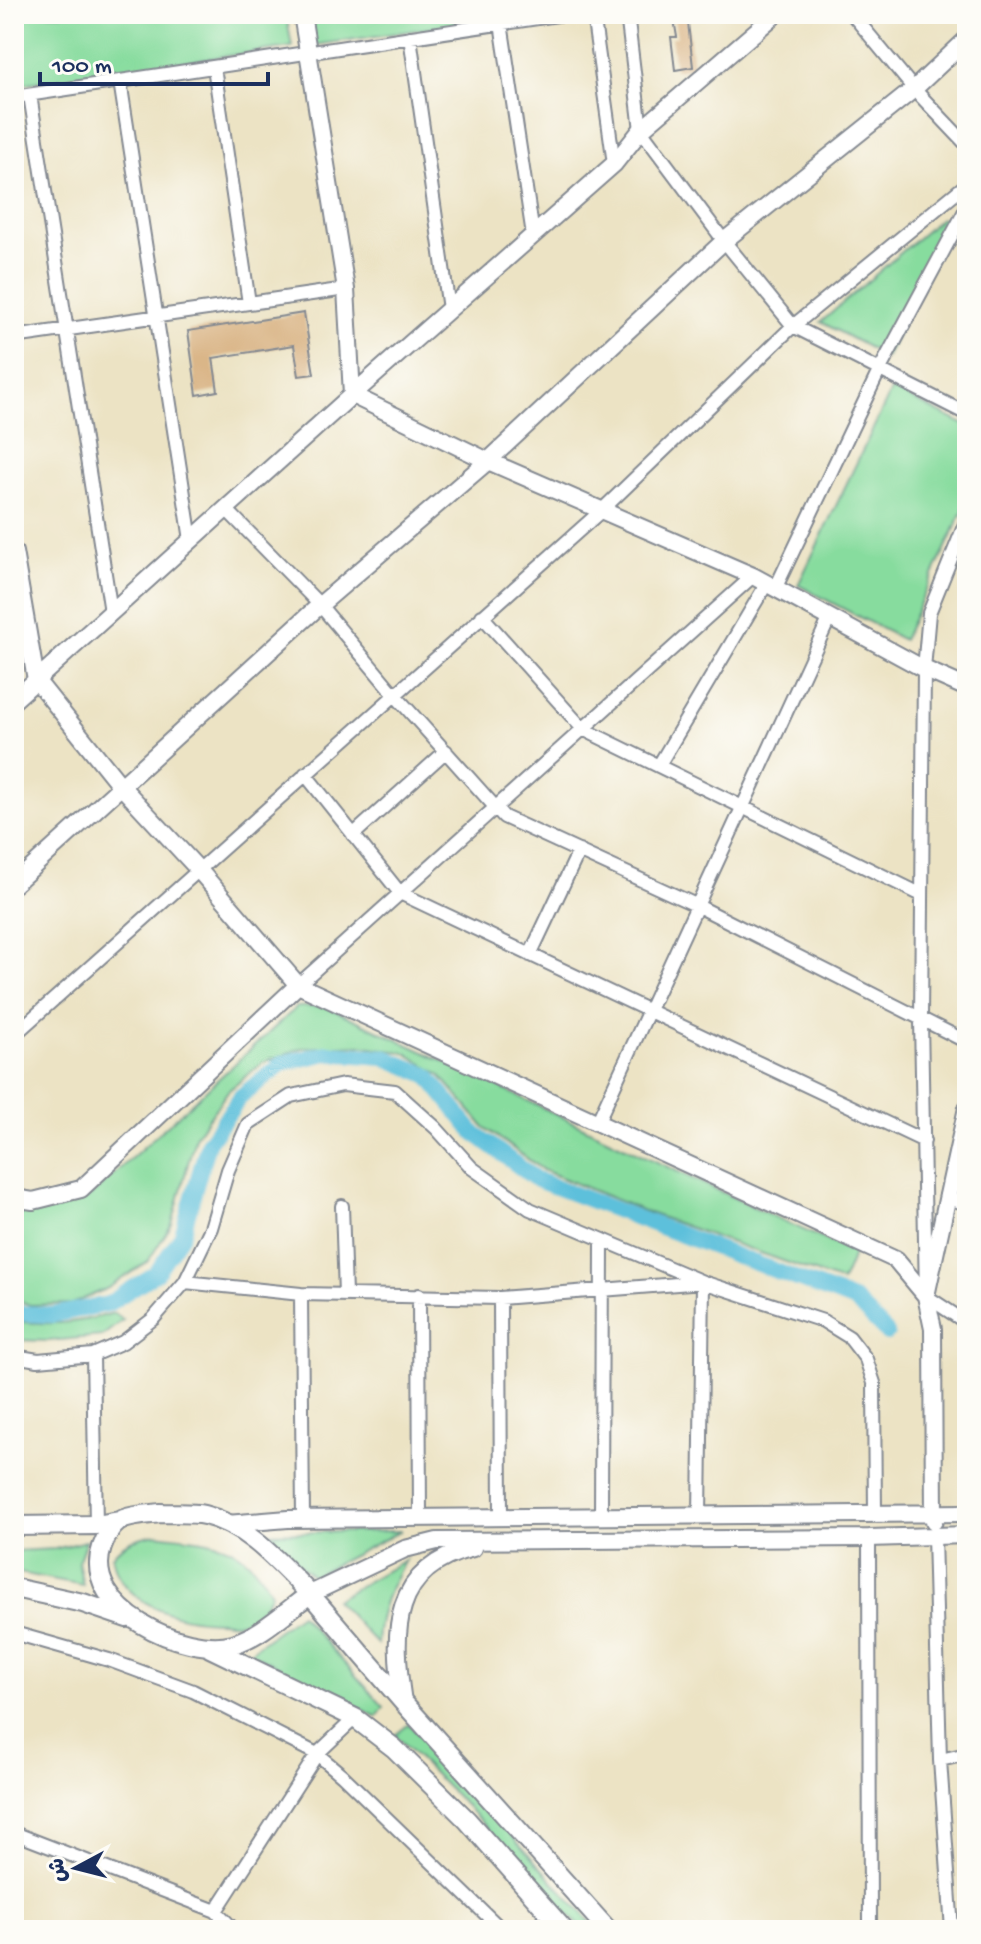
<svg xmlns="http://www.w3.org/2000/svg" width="981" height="1944" viewBox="0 0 981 1944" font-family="'Gochi Hand','Playpen Sans Arabic',sans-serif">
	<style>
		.green { fill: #87dc9e; stroke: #51867e; stroke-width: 2 }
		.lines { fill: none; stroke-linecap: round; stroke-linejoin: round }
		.canal { stroke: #5dc0db; stroke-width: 16 }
		.building { fill: #dab688 }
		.street-casing { stroke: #848991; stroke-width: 16 }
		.secondary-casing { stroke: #848991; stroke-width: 20 }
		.primary-casing { stroke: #848991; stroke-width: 22 }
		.street { stroke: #fff; stroke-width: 12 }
		.secondary { stroke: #fff; stroke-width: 16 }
		.primary { stroke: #fff; stroke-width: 18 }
	</style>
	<rect width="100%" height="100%" fill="#fdfcf7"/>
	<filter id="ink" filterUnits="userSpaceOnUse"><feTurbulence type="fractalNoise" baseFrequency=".0125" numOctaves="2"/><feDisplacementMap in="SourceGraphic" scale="16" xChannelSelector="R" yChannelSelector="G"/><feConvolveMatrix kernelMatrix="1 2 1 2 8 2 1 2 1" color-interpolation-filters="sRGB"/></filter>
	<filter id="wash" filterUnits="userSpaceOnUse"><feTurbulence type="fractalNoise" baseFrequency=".006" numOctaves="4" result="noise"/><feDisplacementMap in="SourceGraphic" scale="32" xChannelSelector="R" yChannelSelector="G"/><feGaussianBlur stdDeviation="1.8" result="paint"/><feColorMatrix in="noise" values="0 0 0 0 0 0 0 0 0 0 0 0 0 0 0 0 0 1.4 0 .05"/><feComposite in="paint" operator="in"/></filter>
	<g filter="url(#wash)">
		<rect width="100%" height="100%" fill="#ece3c4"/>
		<path class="green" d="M14,14H286L292,47L14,85Z
			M312,14H525L315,45Z
			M941,218L949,224L886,357L821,322Z
			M892,389L967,426V502L903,640L798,585Z
			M325,1006C502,1087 676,1173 854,1253L842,1282L646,1212L543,1170L484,1127L440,1075L406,1053L360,1045L302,1048L262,1063L228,1091L195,1137L172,1224L148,1261L108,1288L72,1304L30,1305L14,1299V1212L57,1208L90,1196L297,1007Z
			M114,1313L123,1320L102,1336L49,1341L14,1340V1321C50,1326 79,1323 114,1313Z
			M401,1531L313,1576L259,1533Z
			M155,1534C209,1540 244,1539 271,1593C265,1606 254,1618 240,1622C234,1623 226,1622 221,1621C178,1621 121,1605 112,1556C123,1541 138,1538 155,1534Z
			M86,1541L78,1562L83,1585L14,1572V1551L55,1549Z
			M405,1560C388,1591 379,1608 377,1644L335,1600Z
			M300,1614L384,1707L377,1717L249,1652Z
			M409,1724L598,1930H583L474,1814L395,1735Z"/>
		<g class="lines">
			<path class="canal" d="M14,1313L53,1315L108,1304L156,1273L182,1235L208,1143L241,1096L283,1063L328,1053L384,1057L427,1075L473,1132L537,1180L855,1301L887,1333"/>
		</g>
		<g id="blocks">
			<path class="building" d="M673,14H687L693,67L675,70L671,37H677Z
				M304,313L314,374L299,376L294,345L213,358L218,391L197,395L188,331Z"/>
		</g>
	</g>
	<g filter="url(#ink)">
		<use href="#blocks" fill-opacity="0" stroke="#848991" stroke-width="2"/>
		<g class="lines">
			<g class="street-casing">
				<path id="street" d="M593,14L614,164
					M627,14L641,130L724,241L793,326L967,414
					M852,14L914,89L967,145
					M501,23L533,235
					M410,37L449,309
					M214,67L249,303
					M120,81L191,540
					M30,95L111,612
					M14,97L564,14
					M14,337L346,289
					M226,509L320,605L395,695L504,817L698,906L967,1042
					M967,519L929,613L924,669L921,1020L926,1296L967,1323
					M776,587L879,371L967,207
					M482,616L583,729L922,895
					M659,765L767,583
					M305,774L400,893L924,1141
					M353,835L446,751
					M530,955L579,851
					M298,985L753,576
					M14,1035L601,511L793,326L967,184
					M597,1123L830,617
					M946,1196L967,1205
					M342,1206L345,1294
					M185,1282L301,1294L500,1298L703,1282L700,1516
					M301,1294L303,1519
					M419,1295L420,1519
					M500,1298L501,1518
					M93,1355L96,1525
					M14,1356L38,1360L93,1355L123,1342L153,1319L185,1282L211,1228L228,1170L248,1124L291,1096L343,1085L395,1091L436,1128L472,1168L530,1209L703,1282L823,1321L849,1337L866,1359L874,1383L875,1514
					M601,1517L602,1240
					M934,1536L940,1760L952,1930
					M869,1538L870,1930
					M14,1633L109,1660L193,1691L317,1754L342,1775L502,1930
					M940,1760L967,1754
					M14,1833L216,1911L234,1930
					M216,1911L317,1754L355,1718"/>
			</g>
			<g class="secondary-casing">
				<path id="secondary" d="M302,14L346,289L352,395L488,461L753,576L924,669L967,688
					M14,552L36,680L120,785L198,869L298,985L896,1260L926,1296
					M14,700L352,395L614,164L641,130L776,14
					M14,884L320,605L488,461L724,241L914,89L967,39
					M14,1198L33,1201L81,1189L298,985
					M934,1521L933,1329L926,1296L967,1108
					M227,1524L288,1519L967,1513
					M310,1594L405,1549L437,1541L869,1538L967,1535
					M403,1702C392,1631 391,1568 473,1548"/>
			</g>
			<g class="primary-casing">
				<path id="primary" d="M160,1513C174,1514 190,1512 204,1515C248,1525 280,1564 310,1594C286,1611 261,1636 233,1644C185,1657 80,1609 102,1547C105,1539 110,1528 118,1522C128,1515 148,1515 160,1513Z
					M14,1526L96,1525L119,1521
					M14,1588L83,1603L127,1618
					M310,1594L403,1702L608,1930
					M210,1648L355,1718L394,1748L467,1820L564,1930"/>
			</g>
			<use href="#street" class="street"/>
			<use href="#secondary" class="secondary"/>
			<use href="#primary" class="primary"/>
		</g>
	</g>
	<rect width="981" height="1944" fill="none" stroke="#fdfcf7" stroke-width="48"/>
	<g transform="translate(76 1868) rotate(263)" stroke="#fdfcf7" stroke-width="6" paint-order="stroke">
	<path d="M0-6L14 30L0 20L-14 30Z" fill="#1b2f5e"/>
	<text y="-12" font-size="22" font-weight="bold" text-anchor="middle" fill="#1b2f5e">ش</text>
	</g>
	<path d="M40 72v12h228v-12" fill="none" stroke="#1b2f5e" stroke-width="4"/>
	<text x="52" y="72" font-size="24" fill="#1b2f5e" stroke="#fdfcf7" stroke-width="6" paint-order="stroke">100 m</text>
</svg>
